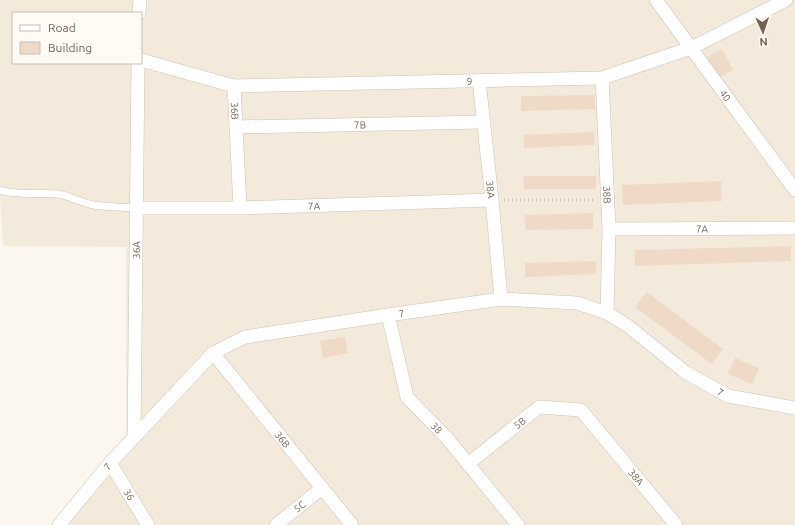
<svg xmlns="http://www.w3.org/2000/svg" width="795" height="525" viewBox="0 0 795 525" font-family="Ubuntu,sans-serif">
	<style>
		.residential { fill: #f3eadc; fill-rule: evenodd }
		.building { fill: #eedac7 }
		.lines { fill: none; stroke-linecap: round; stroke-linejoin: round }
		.service-casing { stroke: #cdc1b3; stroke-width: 8 }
		.minor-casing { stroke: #cdc1b3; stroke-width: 14 }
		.path { stroke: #d4beaa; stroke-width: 2.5; stroke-dasharray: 1 3; stroke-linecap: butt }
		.service { stroke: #fff; stroke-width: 7 }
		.minor { stroke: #fff; stroke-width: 13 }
		.labels { text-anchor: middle; stroke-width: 4; stroke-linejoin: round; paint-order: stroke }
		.street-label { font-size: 10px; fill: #766151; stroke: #fefbf4 }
	</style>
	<rect width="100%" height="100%" fill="#fbf7ee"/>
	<path class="residential" d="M0,0H795V525H51L126,435V247L3,246L0,196ZM13,13H141V63H13Z"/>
	<path class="building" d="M722,49L733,70L718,79L707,57Z
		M595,95V109L521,111V96Z
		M594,132L595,145L524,148V135Z
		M523,176H596V189H524Z
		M721,181L722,201L623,205L622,185Z
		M593,213V229L526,230L525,215Z
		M791,246V261L635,266V250Z
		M596,261V274L525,277V263Z
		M647,292L723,349L712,364L635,307Z
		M345,337L348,353L323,358L320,341Z
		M735,358L759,368L752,384L728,374Z"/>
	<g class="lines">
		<g class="service-casing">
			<path id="service" d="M0,190C19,196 39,192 58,194C70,196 81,202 93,205C107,207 122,207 136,208"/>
		</g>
		<g class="minor-casing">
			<g id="minor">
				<path id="s1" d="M656,0L710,74L795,190"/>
				<path d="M139,13L140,0"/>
				<path id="s2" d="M141,60L234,86L602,78L691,48L786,0"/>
				<path id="s3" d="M602,78L609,229L607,313"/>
				<path id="s4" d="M479,80L492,200L501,299"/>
				<path id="s5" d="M234,86L240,208"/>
				<path id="s6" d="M236,127L483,122"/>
				<path id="s7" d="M136,208H240L492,200"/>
				<path id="s8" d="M609,229L795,228"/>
				<path id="s9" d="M388,315L407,397L447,438L518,525"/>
				<path id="s10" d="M213,353L352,525"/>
				<path id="s11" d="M134,437L138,63"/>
				<path id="s12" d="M110,463L148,525"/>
				<path id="s13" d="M468,464L539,407L581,410L676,525"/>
				<path id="s14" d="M59,525L110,463L213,353L245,337L388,315L501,299L577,303L607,313L628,326L685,372L728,396L795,408"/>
				<path id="s15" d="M276,525L322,488"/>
			</g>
		</g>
		<path class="path" d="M504,200H595"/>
		<use href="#service" class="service"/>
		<use href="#minor" class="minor"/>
	</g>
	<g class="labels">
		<g class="street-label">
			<text dy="4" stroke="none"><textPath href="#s2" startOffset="332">9</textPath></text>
			<text dy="4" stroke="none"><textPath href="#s1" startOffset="118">40</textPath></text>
			<text dy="4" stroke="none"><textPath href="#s5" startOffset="25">36B</textPath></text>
			<text dy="4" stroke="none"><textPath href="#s6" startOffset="124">7B</textPath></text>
			<text dy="4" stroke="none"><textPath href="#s4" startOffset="110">38A</textPath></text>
			<text dy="4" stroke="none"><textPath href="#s3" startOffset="117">38B</textPath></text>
			<text dy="4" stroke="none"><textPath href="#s7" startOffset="178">7A</textPath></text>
			<text dy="4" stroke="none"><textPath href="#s8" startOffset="93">7A</textPath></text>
			<text dy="4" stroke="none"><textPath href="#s11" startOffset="187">36A</textPath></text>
			<text dy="4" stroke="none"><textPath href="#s14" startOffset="425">7</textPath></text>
			<text dy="4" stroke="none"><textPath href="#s14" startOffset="772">7</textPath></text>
			<text dy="4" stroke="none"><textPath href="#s13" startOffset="66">5B</textPath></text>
			<text dy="4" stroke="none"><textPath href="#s9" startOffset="127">38</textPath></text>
			<text dy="4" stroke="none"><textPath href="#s10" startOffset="111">36B</textPath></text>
			<text dy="4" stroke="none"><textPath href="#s14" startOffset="76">7</textPath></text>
			<text dy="4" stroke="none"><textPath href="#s13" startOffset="220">38A</textPath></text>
			<text dy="4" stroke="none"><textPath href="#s12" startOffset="37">36</textPath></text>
			<text dy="4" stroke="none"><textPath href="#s15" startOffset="30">5C</textPath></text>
		</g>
	</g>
	<rect x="12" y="12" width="130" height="52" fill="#fefbf4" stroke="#c8bdb3"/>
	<rect x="20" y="25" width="20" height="6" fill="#ffffff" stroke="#c8bdb3"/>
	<text x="48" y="32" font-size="12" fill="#766151">Road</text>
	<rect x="20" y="42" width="20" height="12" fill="#eedac7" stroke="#c8bdb3"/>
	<text x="48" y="52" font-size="12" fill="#766151">Building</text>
	<g transform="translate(763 32) rotate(177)" stroke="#fefbf4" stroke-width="3" paint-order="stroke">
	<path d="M0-3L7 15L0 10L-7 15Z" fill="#766151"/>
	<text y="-6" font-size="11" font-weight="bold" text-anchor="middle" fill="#766151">N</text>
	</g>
</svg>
